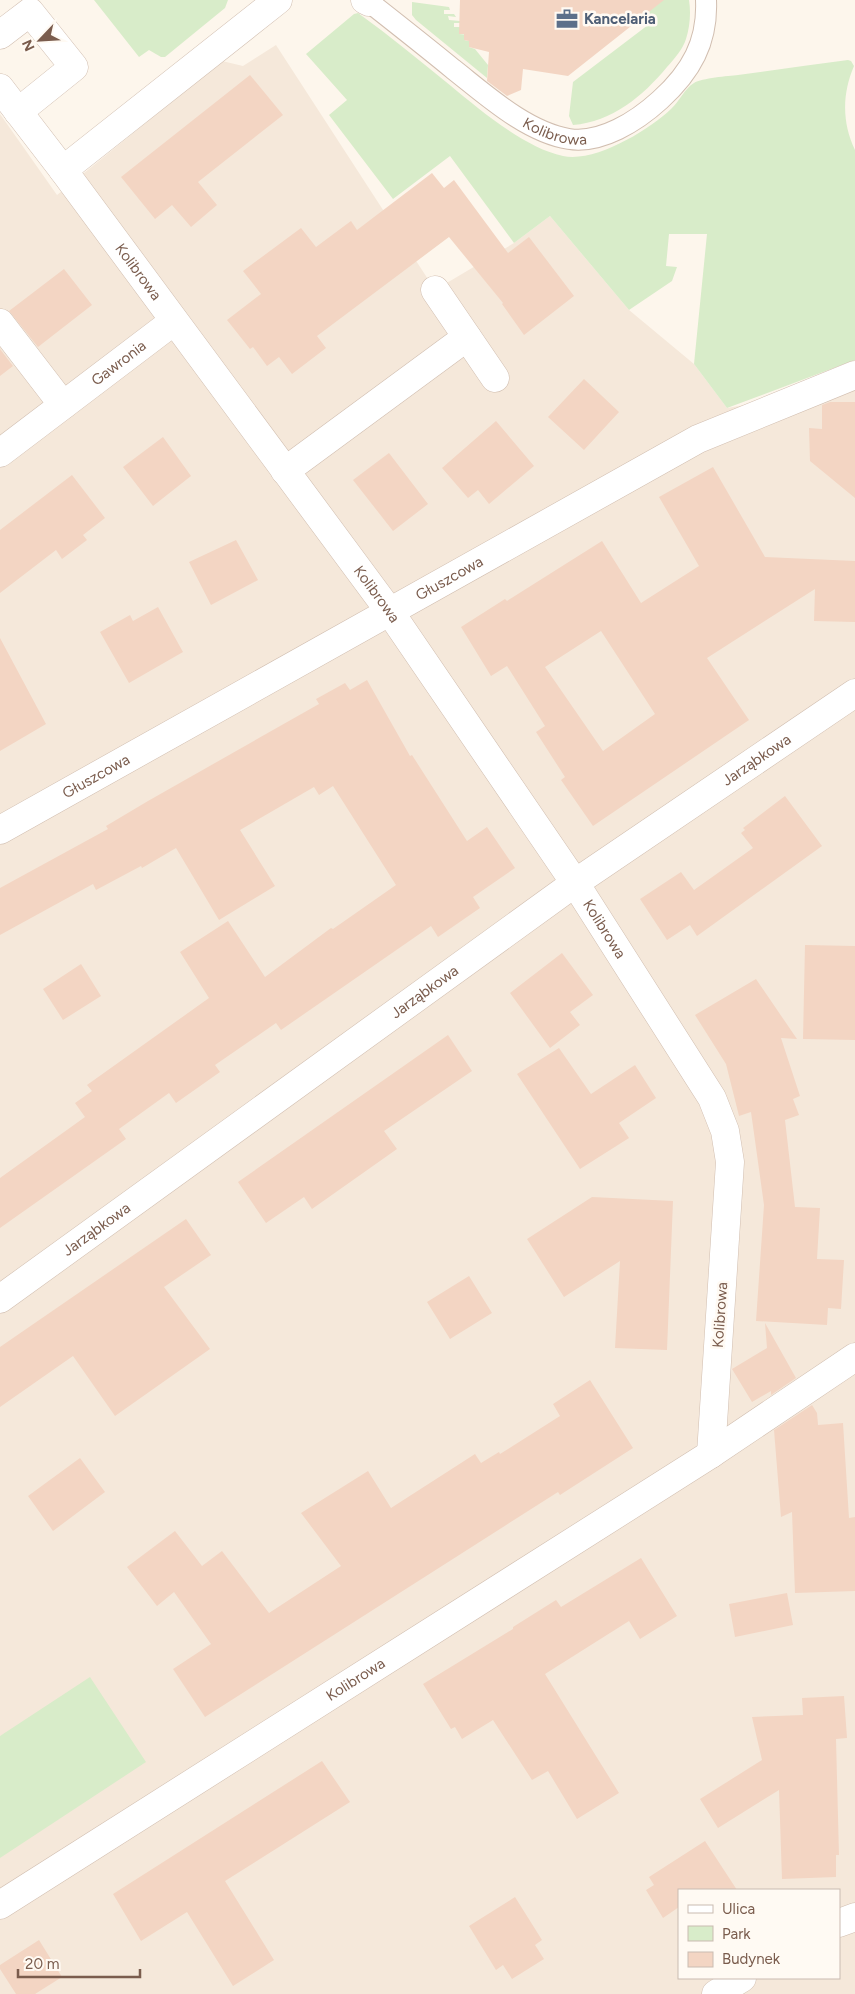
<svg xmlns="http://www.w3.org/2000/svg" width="855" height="1994" viewBox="0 0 855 1994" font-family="Figtree,sans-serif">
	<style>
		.residential { fill: #f5e8da; fill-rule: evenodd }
		.green { fill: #d8ecc9 }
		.building { fill: #f3d5c3; fill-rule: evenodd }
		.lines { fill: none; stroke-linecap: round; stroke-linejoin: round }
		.service-casing { stroke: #d1beb0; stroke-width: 22 }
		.minor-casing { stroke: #d1beb0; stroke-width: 29 }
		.service { stroke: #fff; stroke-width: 20 }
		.minor { stroke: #fff; stroke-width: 28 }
		.labels { text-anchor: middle; stroke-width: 5; stroke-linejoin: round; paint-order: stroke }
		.service-label { font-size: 15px; font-weight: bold; fill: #4e5e75; stroke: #fffaf3; text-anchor: start }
		.street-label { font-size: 15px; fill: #7a5c4d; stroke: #fffaf3 }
	</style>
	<rect width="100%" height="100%" fill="#fdf6ec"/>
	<path class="residential" d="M276,45L435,290L514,243L550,216L629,310L694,364L727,408L855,387V1994H0V114L57,195L222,61L243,66ZM679,1890H839V1978H679Z"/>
	<path class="green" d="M94,0H228L225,8L165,57H161L149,50L139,57Z
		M651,0H689C691,12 690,27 686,39C683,49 674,59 667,67C643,96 612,122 573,125L569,116L573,82L648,25Z
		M412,2L449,7L450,10H444V14H454L456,17L448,16L449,20L460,21L462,23H454V27H465L459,34L470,35L464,37V40L474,42L469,43V47L475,49L488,65L487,78L416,20L412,15Z
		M358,13C390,36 420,61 451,86C480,110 525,148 563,156C595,163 649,130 671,109C679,102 685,88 694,83C702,78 728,76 738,75C775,70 811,65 848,60L851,61L854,66C842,94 842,123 855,150V360L727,408L694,364L707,234H669L666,266L677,267L672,281L629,310L550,216L514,243L450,156L393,199L329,115L347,100L306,54L354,14Z
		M90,1677L146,1762L0,1858V1736Z"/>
	<path class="building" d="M460,0H664L568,76L523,69L521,90L507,96L487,81L489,52L469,47V41L464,40V34H459Z
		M250,75L283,115L198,182L217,205L191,227L172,205L155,219L121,177Z
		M432,173L444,188L454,180L508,253L529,237L574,296L524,335L502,304L503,303L449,237L317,336L326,348L292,374L279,357L267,366L253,347L250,349L227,320L261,294L243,271L301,228L316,247L351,221L357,230Z
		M64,269L92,305L38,347L9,311Z
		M0,349L13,366L0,376Z
		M584,379L619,412L584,450L548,417Z
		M830,402H855V498L810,461L809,428L822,429V405Z
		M496,421L534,466L489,504L478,490L468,498L442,468Z
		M163,437L191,476L153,506L123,467Z
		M389,453L428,504L393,531L353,480Z
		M713,467L765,557L855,561V622L814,621L815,589L707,658L749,720L593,826L561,780L565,777L536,732L545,726L507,666L491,676L461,627L505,599L507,601L602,541L641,603L699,566L659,497ZM601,631L655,714L603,751L545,667Z
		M72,475L105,518L83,535L87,540L62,559L56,550L0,593V530Z
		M236,540L258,580L211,605L189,562Z
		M158,607L183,652L129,683L100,632L130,615L133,621Z
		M0,638L46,724L0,751Z
		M367,680L410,756L412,755L467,841L487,827L515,868L473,897L480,908L438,937L431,926L281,1030L276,1023L215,1065L220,1072L176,1103L169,1093L119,1129L126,1139L0,1228V1178L85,1117L75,1103L92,1091L87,1085L209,998L180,952L228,921L265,977L331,928L333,929L396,885L333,786L319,795L314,787L240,830L275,886L219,920L176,848L142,868L141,866L96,890L93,884L0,935V888L108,829L106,826L148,801L319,704L316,699L345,683L350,690Z
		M785,796L822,846L697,936L690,925L667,940L640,899L681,872L694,890L753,848L741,833L745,830L743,828Z
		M805,945L855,946V1040L803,1039Z
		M562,953L593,995L570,1012L580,1025L550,1048L510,993Z
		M81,964L101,996L63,1020L43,989Z
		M756,979L797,1039L781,1038L800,1096L793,1099L799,1115L785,1120L795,1207L820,1208L817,1259L844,1260L841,1309L828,1308L827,1325L756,1321L764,1205L751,1112L739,1116L726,1064L695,1015Z
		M448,1035L472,1071L384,1131L397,1149L312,1209L304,1197L266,1223L238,1182Z
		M559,1048L591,1094L635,1065L656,1098L619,1123L629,1138L580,1169L517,1074Z
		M592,1197L673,1201L667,1350L615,1348L620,1261L564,1297L527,1239Z
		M186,1219L211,1255L164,1287L210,1349L115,1416L73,1356L0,1407V1347Z
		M469,1276L492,1313L450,1339L427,1302Z
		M765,1323L796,1378L771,1395V1391L752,1402L732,1369L767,1348Z
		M590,1380L633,1448L560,1495L558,1492L205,1717L173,1669L211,1644L174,1592L157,1606L127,1567L175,1531L202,1566L222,1551L269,1613L341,1566L301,1513L368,1471L391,1508L475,1454L481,1463L499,1452L500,1454L560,1416L553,1404Z
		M812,1405L817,1413L818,1425L843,1423L849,1518L855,1517V1591L795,1593L792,1512L781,1517L774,1430Z
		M80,1458L105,1492L53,1531L28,1496Z
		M641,1558L677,1616L640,1639L629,1621L545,1674L619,1793L577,1819L548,1771L532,1780L493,1720L462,1739L455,1727L451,1729L423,1684L513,1629V1627L556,1600L561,1607Z
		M787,1593L793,1625L735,1637L729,1604Z
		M844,1696L847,1738L836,1739L839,1855H836V1877L782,1879L779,1790L718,1828L700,1799L762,1760L752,1717L803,1715L802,1698Z
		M322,1761L350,1802L225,1881L274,1960L233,1986L187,1912L141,1941L113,1894Z
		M705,1841L737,1890H679V1907L663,1918L646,1890L654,1885L649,1877Z
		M515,1897L542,1940L535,1945L544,1959L512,1979L503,1965L496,1970L469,1926Z
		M39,1940L62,1977L35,1994H16L0,1969V1965Z"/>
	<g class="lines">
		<g class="service-casing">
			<g id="service">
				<path id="s1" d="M369,2C397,24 425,46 453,69C485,94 526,132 569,139C601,144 637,121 660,100C691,72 708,42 706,0"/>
			</g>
		</g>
		<g class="minor-casing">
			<g id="minor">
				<path d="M365,0L369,2"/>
				<path d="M0,35L30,12L74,67L18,112"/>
				<path id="s2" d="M0,88L63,170L390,612L575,883L712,1098L725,1131L730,1162L711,1454"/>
				<path d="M63,170L278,0"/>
				<path d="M435,290L495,378"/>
				<path d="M0,323L63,405"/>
				<path id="s3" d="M0,453L174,321"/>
				<path d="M285,471L467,337"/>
				<path id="s4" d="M0,830L698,439L855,375"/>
				<path id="s5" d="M0,1299L575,883L855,693"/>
				<path id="s6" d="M0,1905L711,1454L855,1357"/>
				<path d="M839,1923L855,1917"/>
				<path d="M716,1994L742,1978"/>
			</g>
		</g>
		<use href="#service" class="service"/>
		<use href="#minor" class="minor"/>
	</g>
	<defs>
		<g id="office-bare" transform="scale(1.725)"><path d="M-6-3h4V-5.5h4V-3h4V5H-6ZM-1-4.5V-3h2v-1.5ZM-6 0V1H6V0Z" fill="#5c6f8a" stroke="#fffaf3" stroke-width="2.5" paint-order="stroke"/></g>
	</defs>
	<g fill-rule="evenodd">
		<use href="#office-bare" x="567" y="19"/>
	</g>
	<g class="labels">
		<g class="service-label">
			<text x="584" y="24">Kancelaria</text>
		</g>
		<g class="street-label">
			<text dy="5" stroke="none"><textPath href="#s1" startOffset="229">Kolibrowa</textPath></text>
			<text dy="5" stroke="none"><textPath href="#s2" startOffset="230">Kolibrowa</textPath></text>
			<text dy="5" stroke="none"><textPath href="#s3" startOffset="149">Gawronia</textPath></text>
			<text dy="5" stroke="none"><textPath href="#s4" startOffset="515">Głuszcowa</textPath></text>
			<text dy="5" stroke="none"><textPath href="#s2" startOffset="631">Kolibrowa</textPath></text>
			<text dy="5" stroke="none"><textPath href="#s5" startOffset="929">Jarząbkowa</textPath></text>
			<text dy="5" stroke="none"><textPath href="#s4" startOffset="110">Głuszcowa</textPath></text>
			<text dy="5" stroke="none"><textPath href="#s2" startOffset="1036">Kolibrowa</textPath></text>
			<text dy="5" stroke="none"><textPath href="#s5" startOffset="524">Jarząbkowa</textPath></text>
			<text dy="5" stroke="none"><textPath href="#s5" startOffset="119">Jarząbkowa</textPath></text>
			<text transform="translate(720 1315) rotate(-86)" y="5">Kolibrowa</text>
			<text dy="5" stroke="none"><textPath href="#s6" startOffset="421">Kolibrowa</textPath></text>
		</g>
	</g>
	<rect x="678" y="1889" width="162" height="90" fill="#fffaf3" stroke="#cabbb1"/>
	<rect x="688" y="1905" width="25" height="8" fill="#ffffff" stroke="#cabbb1"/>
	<text x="722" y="1914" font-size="15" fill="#7a5c4d">Ulica</text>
	<rect x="688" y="1926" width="25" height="15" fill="#d8ecc9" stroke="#cabbb1"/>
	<text x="722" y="1939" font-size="15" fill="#7a5c4d">Park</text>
	<rect x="688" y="1952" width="25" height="15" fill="#f3d5c3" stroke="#cabbb1"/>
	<text x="722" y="1964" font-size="15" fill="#7a5c4d">Budynek</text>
	<g transform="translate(40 40) rotate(245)" stroke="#fffaf3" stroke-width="4" paint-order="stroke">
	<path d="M0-4L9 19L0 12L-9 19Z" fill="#7a5c4d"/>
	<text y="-8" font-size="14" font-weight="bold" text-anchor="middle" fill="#7a5c4d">N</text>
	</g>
	<path d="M18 1969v8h122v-8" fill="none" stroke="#7a5c4d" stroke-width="2.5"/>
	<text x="25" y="1969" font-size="15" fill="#7a5c4d" stroke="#fffaf3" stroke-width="4" paint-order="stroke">20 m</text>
</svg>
